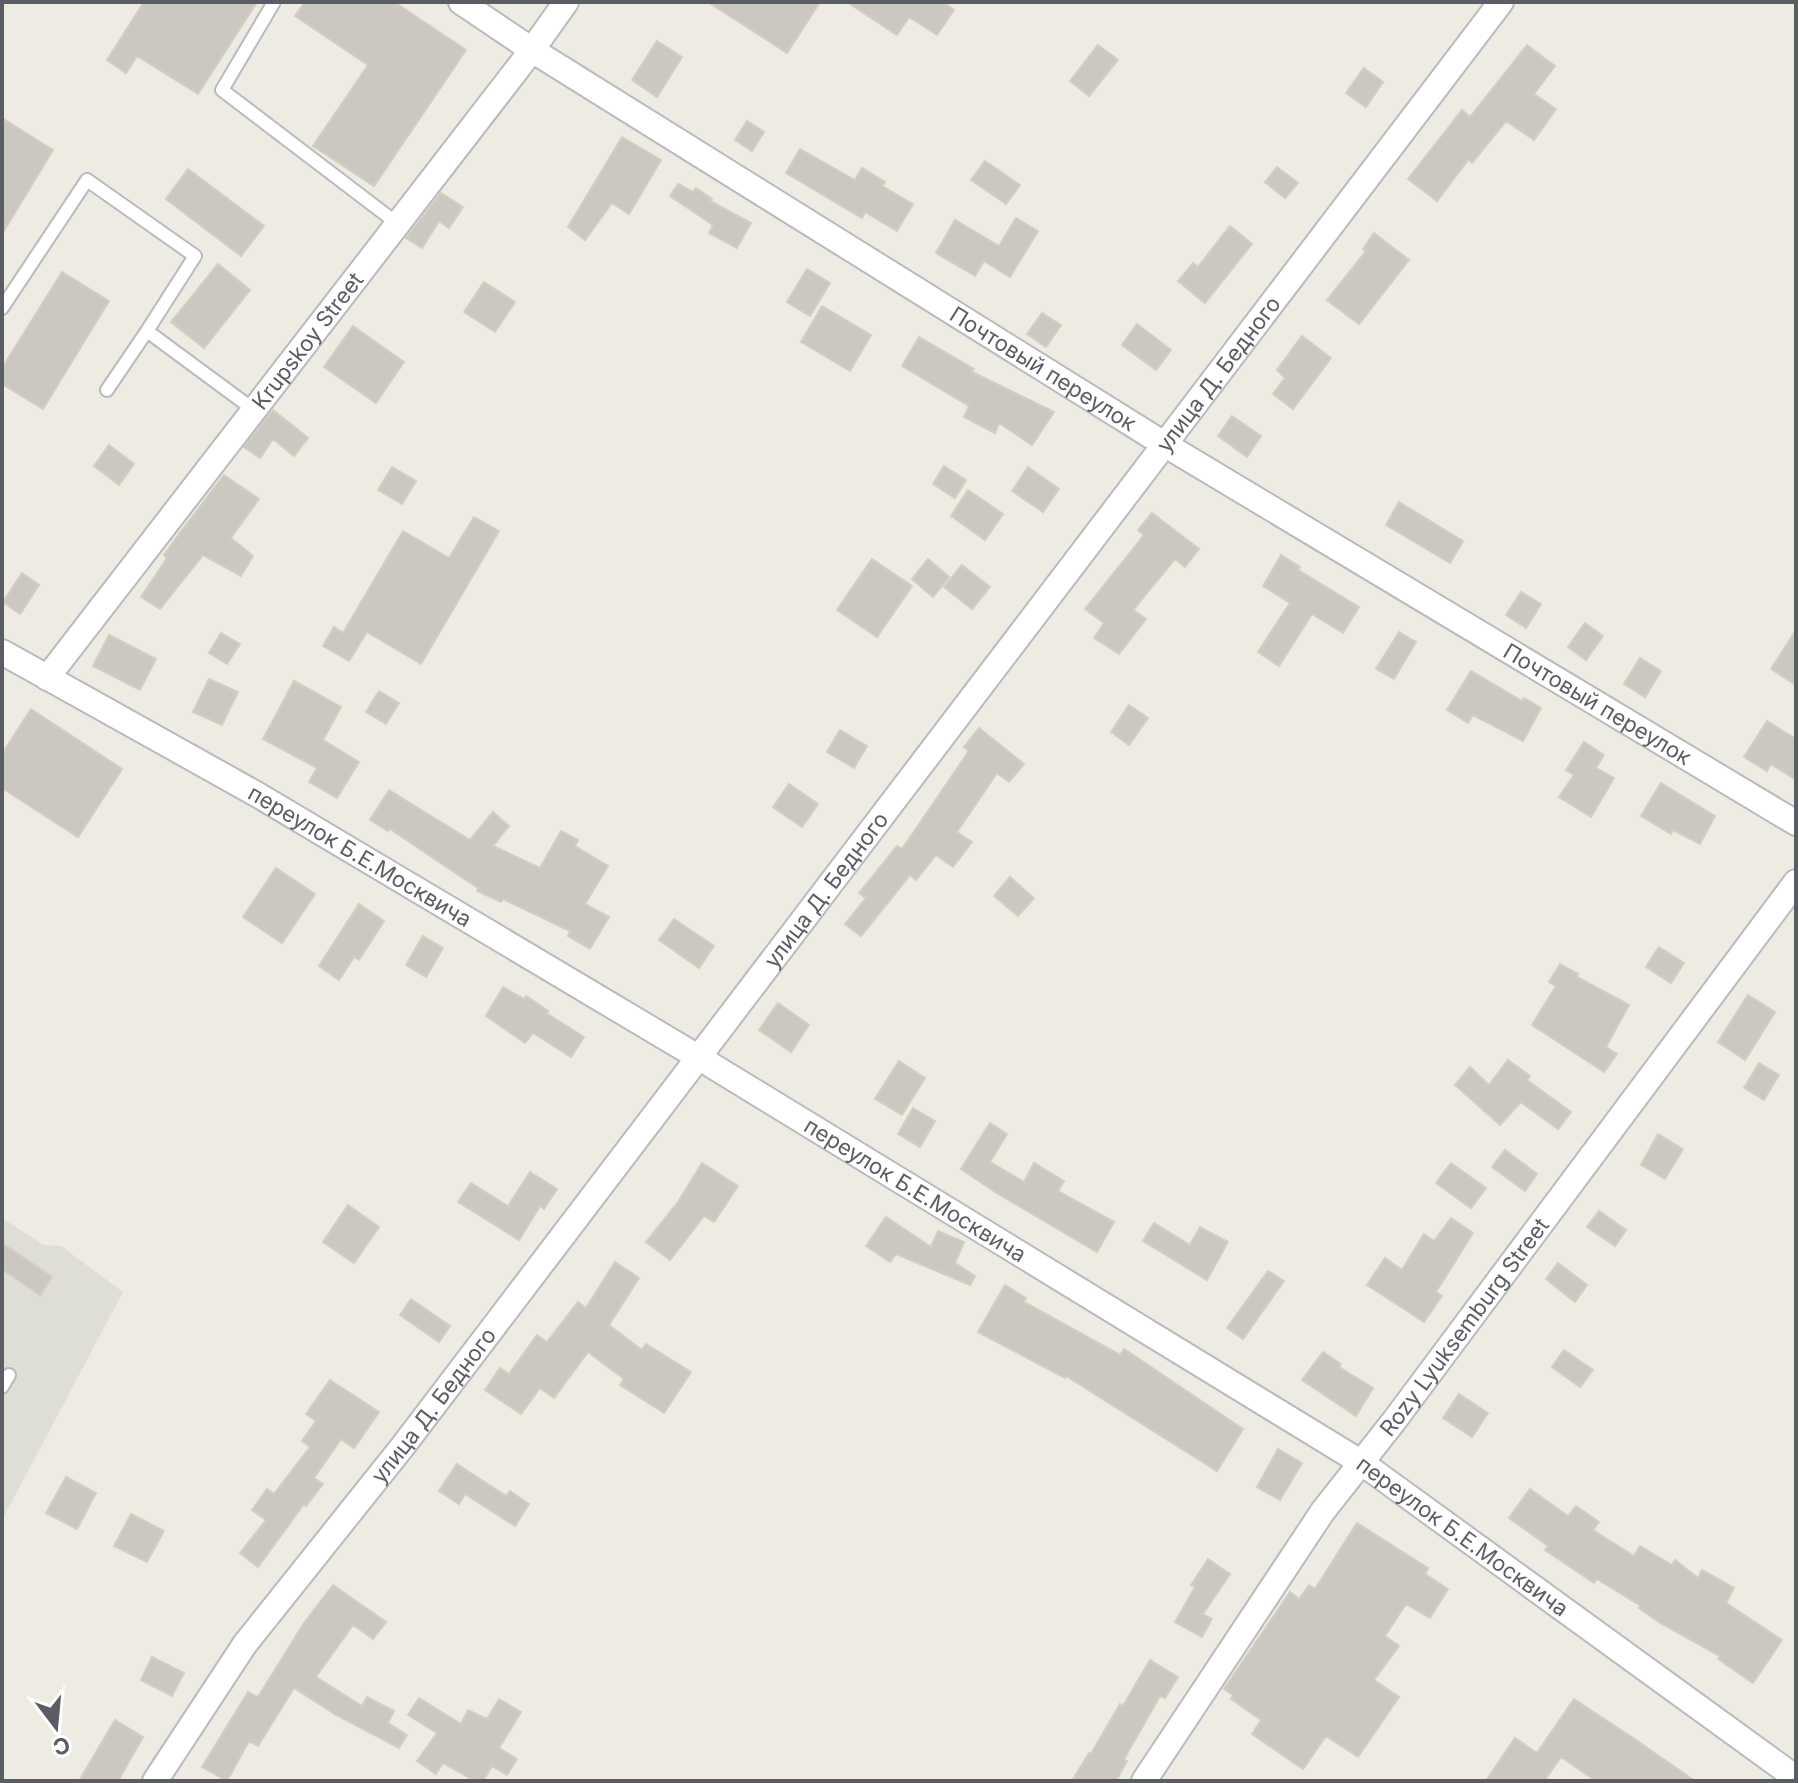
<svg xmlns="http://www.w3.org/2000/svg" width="1798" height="1783" viewBox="0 0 1798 1783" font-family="Inter,sans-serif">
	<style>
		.industrial { fill: #deddd6 }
		.building { fill: #cbc8c1; stroke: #d3cec0; stroke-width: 2 }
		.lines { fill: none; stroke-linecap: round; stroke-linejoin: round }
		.lane-casing { stroke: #b7babf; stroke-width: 16 }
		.street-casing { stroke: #b7babf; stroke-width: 28 }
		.lane { stroke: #fff; stroke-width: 12 }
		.street { stroke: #fff; stroke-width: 24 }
		.labels { text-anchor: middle; stroke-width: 7; stroke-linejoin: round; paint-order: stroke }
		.street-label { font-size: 22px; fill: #5a5e64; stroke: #fff }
	</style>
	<rect width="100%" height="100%" fill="#eeece2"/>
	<path class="industrial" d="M2,1218L43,1245L61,1246L123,1292L2,1520Z"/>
	<path class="building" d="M144,2H257L198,94L137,56L126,73L107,60Z
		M305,2H394L466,50L374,186L313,146L368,65L295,16Z
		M708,2H820L787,53Z
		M847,2H943L954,10L937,35L909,17L897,35Z
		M657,41L682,57L657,97L632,80Z
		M1098,45L1118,60L1089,96L1070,81Z
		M1527,45L1555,66L1534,94L1556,109L1534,140L1506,121L1472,163L1469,159L1437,201L1408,179L1462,110L1470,117Z
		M1364,68L1383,82L1366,107L1346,93Z
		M2,118L53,150L2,234Z
		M747,121L764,132L752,151L735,140Z
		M622,137L661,160L629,214L612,203L585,240L568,227Z
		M800,149L855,180L862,168L885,182L882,186L913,204L897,231L865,212L862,218L786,173Z
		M985,161L1020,185L1006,204L971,180Z
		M1277,167L1298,183L1285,198L1265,182Z
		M188,169L264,226L241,256L166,199Z
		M678,184L693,192L696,188L712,199L710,201L751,223L737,248L709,233L713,225L670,196Z
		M441,193L463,207L449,228L439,221L422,248L406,238Z
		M1016,218L1038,231L1010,277L984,261L975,276L936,253L955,220L999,246Z
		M1230,226L1252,244L1205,303L1178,281L1193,263L1198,267Z
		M1374,233L1409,260L1359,324L1327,300L1366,251L1363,249Z
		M218,264L250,290L204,348L171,322Z
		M807,269L830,283L810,316L787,302Z
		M62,272L109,301L43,409L2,384V368Z
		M484,282L515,302L495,332L464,312Z
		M822,306L871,335L850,371L801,342Z
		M1042,313L1061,325L1046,347L1027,334Z
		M1137,324L1171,350L1156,370L1122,345Z
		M353,326L404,362L376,403L324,367Z
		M1302,336L1331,358L1293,409L1273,394L1285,378L1277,370Z
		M919,337L974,369L972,372L1054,412L1032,445L999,423L995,433L964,417L969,406L902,366Z
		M273,410L308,438L294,456L273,439L260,458L244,447Z
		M1232,416L1261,436L1247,457L1218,436Z
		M109,445L134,464L119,485L94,466Z
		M944,466L966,480L955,498L933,484Z
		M392,467L416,481L402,504L378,490Z
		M1028,467L1059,489L1043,512L1012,491Z
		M224,475L259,499L231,538L253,556L241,576L203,555L160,609L141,597L167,558L164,555L179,534Z
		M968,490L1003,514L985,540L951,516Z
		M1399,502L1463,541L1450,563L1386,525Z
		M1152,513L1199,549L1185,567L1175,559L1133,610L1146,619L1119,654L1094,638L1104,623L1085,609L1144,535L1138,530Z
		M474,517L499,531L421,664L367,632L349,661L323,646L334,627L343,633L403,531L449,558Z
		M1281,555L1300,567L1298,570L1359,607L1343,633L1312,614L1279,666L1258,652L1290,603L1263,586Z
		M872,559L912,586L877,637L837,610Z
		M928,559L949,577L933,597L912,579Z
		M962,565L990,587L972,609L944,587Z
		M22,573L39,585L20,614L3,602Z
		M1521,592L1541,604L1526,628L1506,615Z
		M1585,623L1603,636L1586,660L1568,647Z
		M1796,630V685L1771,669Z
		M1399,632L1416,642L1394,679L1376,669Z
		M221,633L240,644L227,664L209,653Z
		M109,635L156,659L140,690L93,666Z
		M1640,658L1661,671L1645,697L1624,684Z
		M1471,671L1522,701L1524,698L1541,708L1523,741L1473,715L1468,723L1447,710Z
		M209,679L238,692L222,725L193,712Z
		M294,681L341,707L323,740L359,762L337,798L309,782L317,768L263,739Z
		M379,691L399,703L386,724L366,712Z
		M1129,705L1148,718L1129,745L1111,732Z
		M31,709L122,769L78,837L2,788V754Z
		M1767,721L1796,739V780L1771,764L1767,771L1744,757Z
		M979,728L1024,764L1009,782L997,773L957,832L972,842L953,867L936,855L916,880L910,875L861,936L845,924L866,898L859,893L897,846L902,849L969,751L964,747Z
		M840,730L867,746L854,768L827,752Z
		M1584,742L1604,755L1596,768L1614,778L1591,817L1559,797L1574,775L1566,770Z
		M1661,783L1715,816L1700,844L1673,830L1671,834L1641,816Z
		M789,784L818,804L802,827L773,807Z
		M389,790L470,840L493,812L509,826L493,846L540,868L561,831L578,840L575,846L608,866L585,904L609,917L590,949L568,936L570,931L503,899L501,902L477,891L478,888L448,868L390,829L388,831L370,820Z
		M276,868L315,894L282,943L243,917Z
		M1010,877L1034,898L1018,916L994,896Z
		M359,904L384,921L359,960L354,957L339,980L319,966Z
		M674,919L714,946L699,968L659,940Z
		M423,936L443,948L426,977L406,965Z
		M1659,947L1684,963L1671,983L1646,967Z
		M1560,964L1578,974L1577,977L1629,1005L1606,1047L1617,1054L1604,1072L1532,1025L1556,986L1549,982Z
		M503,987L524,999L526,996L548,1011L546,1013L584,1037L571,1057L533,1033L525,1043L486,1016Z
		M1748,995L1775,1012L1745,1060L1718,1042Z
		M778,1003L809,1025L791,1052L759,1030Z
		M1508,1060L1530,1076L1527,1080L1571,1112L1558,1129L1521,1102L1500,1125L1455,1085L1470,1067L1489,1085Z
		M899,1061L925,1078L902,1115L875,1099Z
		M1759,1063L1779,1075L1764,1100L1744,1088Z
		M913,1108L935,1121L920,1147L898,1134Z
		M990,1123L1007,1134L990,1162L1024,1182L1034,1163L1064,1181L1058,1191L1114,1222L1097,1252L995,1192L961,1169Z
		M1658,1134L1683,1149L1665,1179L1641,1165Z
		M1505,1150L1537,1174L1525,1191L1492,1167Z
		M702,1163L738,1186L714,1222L704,1216L670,1260L646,1242L678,1202Z
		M1451,1163L1486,1188L1471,1208L1436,1183Z
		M530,1172L557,1189L544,1209L540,1206L519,1240L458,1202L471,1183L508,1206Z
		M348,1205L379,1227L354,1263L323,1242Z
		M1599,1211L1626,1230L1615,1246L1587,1227Z
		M886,1217L931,1247L938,1231L964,1242L955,1263L975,1276L970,1285L896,1254L890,1262L866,1246Z
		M1451,1218L1473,1233L1436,1292L1442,1296L1424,1322L1367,1285L1385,1258L1402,1270L1424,1234L1434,1241Z
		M1154,1223L1190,1245L1200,1227L1228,1242L1207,1280L1143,1241Z
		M2,1243L52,1277L40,1295L2,1269Z
		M615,1262L639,1278L609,1325L642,1350L646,1344L691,1372L664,1413L620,1385L624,1379L588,1352L554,1398L540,1388L521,1414L485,1390L500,1368L509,1374L537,1335L547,1342L578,1302L586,1308Z
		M1558,1263L1587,1285L1575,1302L1546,1279Z
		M1268,1271L1284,1281L1243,1339L1227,1328Z
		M1005,1285L1026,1298L1024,1302L1120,1355L1124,1349L1243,1429L1217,1471L1066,1376L1065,1378L978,1332Z
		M411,1299L450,1326L439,1342L400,1315Z
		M1564,1350L1593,1370L1580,1387L1552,1367Z
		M1323,1352L1341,1364L1339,1367L1373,1388L1356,1416L1302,1380Z
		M330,1380L379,1412L354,1448L341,1439L314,1478L323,1484L306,1506L304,1504L258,1567L240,1553L266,1520L252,1510L267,1489L274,1494L310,1447L302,1441L316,1421L306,1414Z
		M1459,1394L1488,1413L1472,1437L1443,1418Z
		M1278,1449L1302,1463L1280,1500L1257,1487Z
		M457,1464L506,1496L510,1491L529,1504L515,1526L465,1494L459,1504L439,1491Z
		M66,1477L96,1493L77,1529L46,1513Z
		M1530,1489L1568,1516L1576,1506L1599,1522L1593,1530L1634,1556L1640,1546L1672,1565L1675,1560L1698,1578L1702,1570L1734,1588L1726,1603L1782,1640L1753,1683L1718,1659L1720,1656L1660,1623L1639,1608L1641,1606L1597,1579L1594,1583L1545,1550L1548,1546L1509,1518Z
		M131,1514L164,1531L147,1562L114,1546Z
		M1357,1523L1428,1568L1425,1574L1448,1589L1430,1618L1406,1604L1385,1636L1399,1646L1374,1680L1399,1697L1358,1757L1326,1736L1303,1769L1252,1734L1261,1720L1231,1699L1233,1695L1224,1689L1290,1592L1299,1599L1309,1585L1315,1589Z
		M1208,1559L1230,1574L1203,1614L1212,1619L1202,1637L1175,1622L1195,1587L1191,1585Z
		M333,1585L386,1622L373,1639L353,1625L316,1677L362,1706L367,1697L394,1711L388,1723L407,1735L399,1748L336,1715L294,1688L258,1746L249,1741L227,1781L202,1767L248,1692L258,1697L304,1623Z
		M152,1657L184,1673L172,1696L141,1680Z
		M1150,1660L1178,1677L1165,1698L1160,1696L1124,1759L1127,1761L1116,1781H1072L1089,1753L1091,1754L1120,1704L1123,1706Z
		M419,1698L461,1724L468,1710L487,1719L499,1699L521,1712L499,1748L517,1759L507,1775L492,1766L483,1781H475L443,1763L436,1774L417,1761L437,1733L408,1715Z
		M1574,1699L1636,1740L1695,1781H1596L1561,1757L1544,1781H1486L1515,1738L1537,1753Z
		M115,1720L143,1737L118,1781H79Z"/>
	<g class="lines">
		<g class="lane-casing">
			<path id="lane" d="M274,2L222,90L398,224
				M2,308L87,180L195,256L147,331L254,410
				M107,390L147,331
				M2,1387L9,1375"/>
		</g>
		<g class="street-casing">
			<g id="street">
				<path id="s1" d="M461,2L532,50L1164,444L1796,823"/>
				<path id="s2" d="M2,652L258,795L698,1057L1362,1463L1796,1778"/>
				<path id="s3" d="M47,678L532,50L566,2"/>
				<path id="s4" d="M155,1781L245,1644L403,1446L1501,2"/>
				<path id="s5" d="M1144,1781L1323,1511L1394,1421L1796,882"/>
			</g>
		</g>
		<use href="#lane" class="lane"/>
		<use href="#street" class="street"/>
	</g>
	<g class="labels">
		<g class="street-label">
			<text dy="8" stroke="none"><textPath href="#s3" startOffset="426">Krupskoy Street</textPath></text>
			<text dy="8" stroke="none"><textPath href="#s1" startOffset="688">Почтовый переулок</textPath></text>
			<text dy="8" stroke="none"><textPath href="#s4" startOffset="1764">улица Д. Бедного</textPath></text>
			<text dy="8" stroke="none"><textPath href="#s1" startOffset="1336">Почтовый переулок</textPath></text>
			<text dy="8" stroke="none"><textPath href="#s2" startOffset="412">переулок Б.Е.Москвича</textPath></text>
			<text dy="8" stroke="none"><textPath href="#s4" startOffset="1116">улица Д. Бедного</textPath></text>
			<text dy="8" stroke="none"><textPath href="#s2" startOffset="1060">переулок Б.Е.Москвича</textPath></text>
			<text dy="8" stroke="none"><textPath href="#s5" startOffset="556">Rozy Lyuksemburg Street</textPath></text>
			<text dy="8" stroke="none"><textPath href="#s4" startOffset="468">улица Д. Бедного</textPath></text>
			<text dy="8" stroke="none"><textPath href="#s2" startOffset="1708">переулок Б.Е.Москвича</textPath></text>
		</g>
	</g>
	<rect width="1798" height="1783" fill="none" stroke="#5a5e64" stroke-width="8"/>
	<g transform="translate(56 1727) rotate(164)" stroke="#ffffff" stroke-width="6" paint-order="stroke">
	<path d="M0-6L14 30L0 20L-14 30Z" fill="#5a5e64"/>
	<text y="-12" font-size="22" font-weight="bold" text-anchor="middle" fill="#5a5e64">С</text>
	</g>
</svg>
